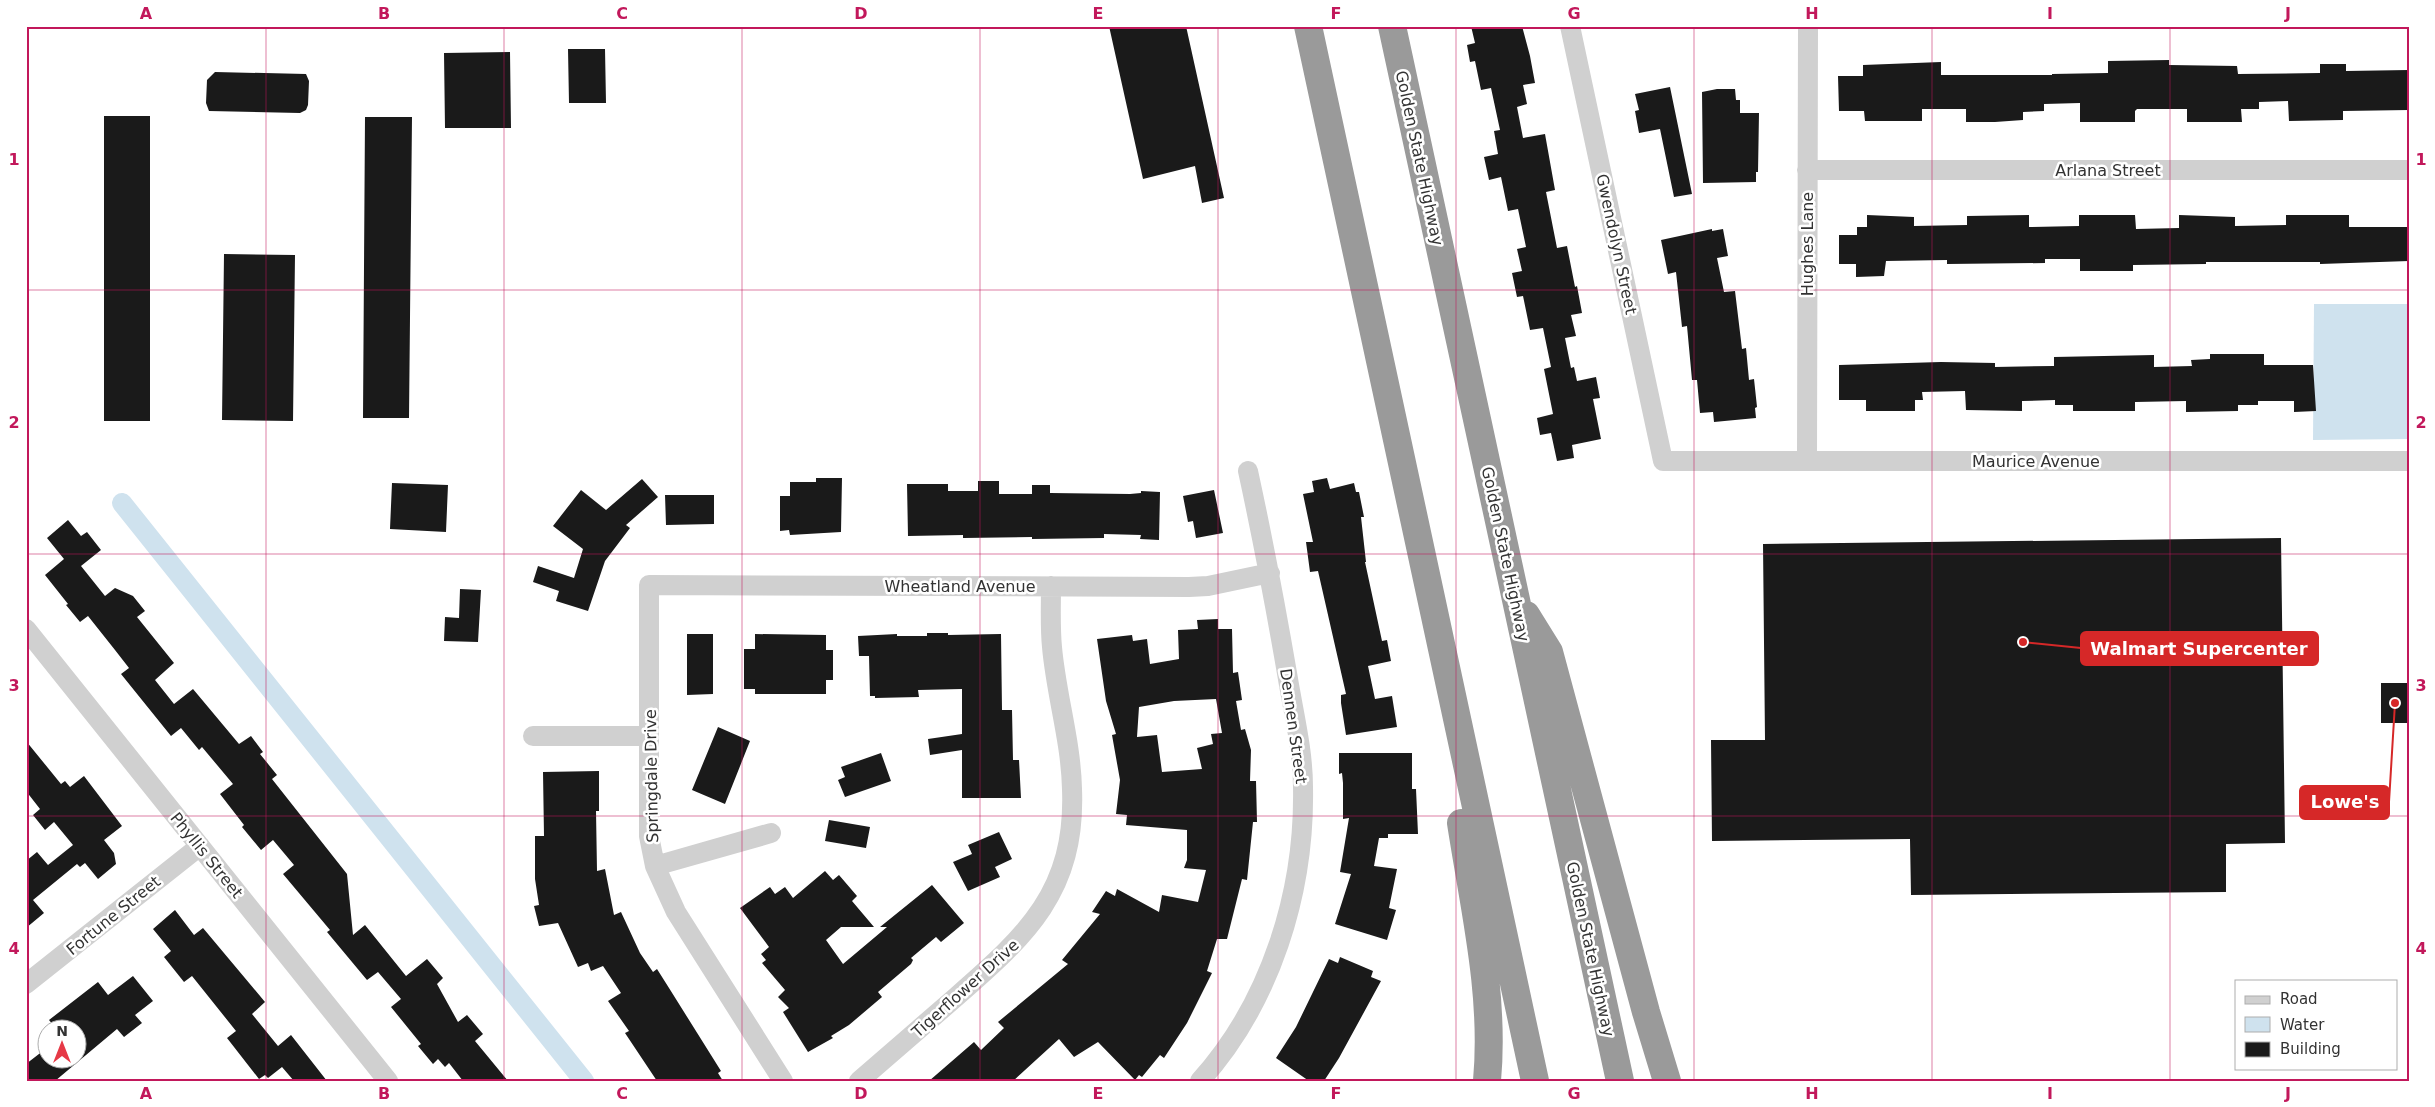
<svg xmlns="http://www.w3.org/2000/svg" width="2435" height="1107" viewBox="0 0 2435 1107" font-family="'DejaVu Sans',sans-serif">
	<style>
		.water { fill: #cfe2ee }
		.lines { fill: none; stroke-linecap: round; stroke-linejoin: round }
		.canal { stroke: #cfe2ee; stroke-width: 20 }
		.building { fill: #1a1a1a; fill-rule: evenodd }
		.minor { stroke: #d0d0d0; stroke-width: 20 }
		.motorway { stroke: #9a9a9a; stroke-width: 28 }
		.grid { fill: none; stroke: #c2185b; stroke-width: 1; stroke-opacity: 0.55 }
		.labels { text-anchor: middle; stroke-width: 5; stroke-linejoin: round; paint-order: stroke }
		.street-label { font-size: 16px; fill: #333; stroke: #fff }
		.leader { fill: none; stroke: #d62828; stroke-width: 2 }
		.callout-dot { fill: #d62828; stroke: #fff; stroke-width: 2 }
		.callout { fill: #d62828; stroke: #d62828; stroke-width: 2 }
		.callout-label { font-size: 18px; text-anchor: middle; font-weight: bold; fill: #fff }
		.neatline { fill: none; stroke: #c2185b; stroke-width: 2 }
		.grid-label { font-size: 16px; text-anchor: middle; font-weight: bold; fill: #c2185b }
	</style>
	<rect width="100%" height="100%" fill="#fff"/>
	<path class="water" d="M2314,304H2409V439L2313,440Z"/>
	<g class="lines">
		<path class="canal" d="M122,503L584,1081"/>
	</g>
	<path class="building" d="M1109,26H1186L1224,198L1202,203L1195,166L1143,179Z
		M1471,26H1522L1530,56L1535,83L1523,85L1527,104L1517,107L1523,138L1545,134L1555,190L1546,192L1557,248L1567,246L1575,287L1577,286L1582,313L1571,315L1576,336L1565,338L1571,368L1574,367L1577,381L1596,377L1600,398L1593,399L1601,439L1572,445L1574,458L1557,461L1551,433L1540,435L1537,418L1553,414L1544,369L1551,367L1543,328L1530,330L1523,296L1517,297L1512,273L1522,271L1517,249L1526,247L1518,209L1508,211L1501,177L1489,180L1484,157L1498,154L1494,131L1500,130L1491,88L1481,90L1475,61L1470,62L1467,45L1475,43Z
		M568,49H605L606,103H569Z
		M510,52L511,128H445L444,53Z
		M2169,60V65L2237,66L2238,74L2320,73V64H2346V71L2409,70V110L2343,111V120L2289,121L2288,101L2259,102V109H2241L2242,122H2187V109H2137L2135,111V122H2080V103L2044,104V111L2023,112V120L1995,122H1966V109H1922V121H1865L1864,111H1839L1838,76H1863V65L1941,62V75H2052V74L2108,73V61Z
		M215,72L306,74L309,81L308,105L306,110L300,113L209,111L206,103L207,80Z
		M1670,87L1692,194L1674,197L1660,129L1639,133L1635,111L1639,110L1635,94Z
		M1717,89H1735L1736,100H1740V113H1759L1758,172H1756V182L1703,183L1702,92Z
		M104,116H150V421H104Z
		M365,117H412L409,418H363Z
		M1867,215L1914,217V226L1967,225V216L2029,215V227L2079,226V215H2135L2136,229L2179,228V215L2235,217V226L2286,225V215H2349V227H2409V261L2320,264V262H2206V264L2133,265V271H2080V259H2045V263L1947,264V260L1886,261L1884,276L1856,277V264H1839V235H1857V227H1867Z
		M1712,229V231L1723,229L1728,256L1717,258L1724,292L1735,291L1742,349L1746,348L1749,380L1754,379L1757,407L1755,408L1756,418L1714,422L1713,412L1700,413L1697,380H1692L1687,326L1682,327L1676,272L1668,274L1661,240Z
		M224,254L295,255L293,421L222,420Z
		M2210,354H2264V365H2313L2316,411L2294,412V401H2258V405H2238V411L2186,412V401L2135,402V411H2073V405H2055V400L2022,401V411L1966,410L1965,391L1922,392L1923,400H1915V411H1866V400H1839V365L1941,362L1995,363V367L2054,366V357L2154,355V367L2192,366L2191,360L2210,359Z
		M816,478H842L841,532L790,535L789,530L780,531V496H790V482H816Z
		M1327,478L1330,489L1354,483L1356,492H1359L1364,517H1361L1366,562H1365L1382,641L1387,640L1391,661L1368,666L1375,699L1392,696L1397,727L1346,735L1341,703V695L1346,694L1318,571L1310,572L1306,542H1313L1303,494L1314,492L1312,481Z
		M642,479L658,497L626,525L630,528L605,561L588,611L556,601L559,591L533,582L538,566L574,578L583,549L553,526L581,490L606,510Z
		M978,481H999V494H1032V485H1050V493L1130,494L1141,493V491L1160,492L1159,540L1140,539L1141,535L1104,534V538L1032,539V537L963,538V535L908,536L907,484H948V491H978Z
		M392,483L448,485L446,532L390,529Z
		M1214,490L1223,533L1196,538L1193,521L1188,522L1183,496Z
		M665,495H714V524L666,525Z
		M68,520L81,536L87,532L101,550L81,566L105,596L115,588L133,596L145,611L137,617L174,663L155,680L174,704L193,689L239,744L251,736L263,752L260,754L277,775L272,779L347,874L353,935L365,925L406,976L427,959L443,978L437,984L458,1022L467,1015L483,1034L475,1041L508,1081H463L449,1063L445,1067L438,1059L433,1064L418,1046L421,1044L391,1007L401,999L378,972L367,980L327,932L330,930L283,874L294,865L273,840L261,850L242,827L244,825L220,794L233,784L202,747L199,750L181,728L171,736L121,674L129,668L115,650L88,616L80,622L66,605L68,604L45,575L64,559L47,538Z
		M2281,538L2285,843L2226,844V892L1911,895L1910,839L1712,841L1711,740H1765L1763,544Z
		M460,589L481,590L478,642L444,641L445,617L459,618Z
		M1218,619V629H1232L1233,673L1238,672L1242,700L1236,701L1241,730L1245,729L1251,750L1250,781H1256L1257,822H1253L1247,880L1242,879L1227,939H1217L1207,971L1212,973L1187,1023L1164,1058L1160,1055L1142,1077L1139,1075L1135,1080L1098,1042L1074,1057L1059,1039L1013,1081H929L974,1042L981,1050L1004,1028L998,1022L1068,964L1062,960L1100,914L1092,912L1106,891L1115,896L1117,889L1159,912L1162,895L1198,902L1206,870L1184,868L1187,860V830L1126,825L1127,815L1116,814L1120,780L1112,735L1116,734L1106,701L1097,639L1132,635L1133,641L1147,639L1150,664L1179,659L1178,630L1198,629L1197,620ZM1216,699L1222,733L1211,734L1213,744L1197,748L1202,769L1162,772L1157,735L1137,737L1139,707L1174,701Z
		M927,633H948V635L1001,634L1002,710H1012L1013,760H1019L1021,798H962V750L930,755L928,739L962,734V689L918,690L919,697L875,698V696H870L869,656H859L858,636L897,634V636H927Z
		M687,634H713V694L687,695Z
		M755,634L826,635V650H833V680H826V694H755V689H744V649H755Z
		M2381,683H2409V723H2381Z
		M718,727L750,741L725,804L692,790Z
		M26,741L61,784L65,781L70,787L84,776L122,826L104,840L114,853L116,864L98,879L85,863L80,867L77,864L33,900L44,913L26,928V861L37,852L48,865L73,845L54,822L45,830L33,815L40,809L26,791Z
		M881,753L891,781L845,797L838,780L845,777L841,767Z
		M1339,753H1412V789H1416L1418,834H1388V838H1379L1374,866L1397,869L1389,908L1396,910L1387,940L1335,924L1351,874L1340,872L1349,818L1343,819V783L1342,773L1339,774Z
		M599,771V811H596L597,871L605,869L614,915L621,912L640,953L653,972L657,969L669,988L721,1071L718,1073L723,1081H657L625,1033L629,1031L608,1001L621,993L603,966L591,971L588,963L578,967L558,923L539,926L534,906L539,905L535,879V836H544L543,772Z
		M829,820L870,827L866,848L825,841Z
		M999,832L1012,859L995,867L1000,877L968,891L953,862L972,854L968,845Z
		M825,871L833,880L839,875L857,896L852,901L874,927H841L826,940L843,964L887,927H880L932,885L964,923L941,942L936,937L911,958L913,960L911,964L878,992L882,997L849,1025L831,1036L833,1038L808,1052L783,1012L789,1008L778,997L785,990L762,963L766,960L761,954L769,947L740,908L770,887L775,894L785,887L793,898Z
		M175,910L194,935L203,928L265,1002L252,1014L278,1046L291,1035L327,1081H294L282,1067L268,1078L265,1075L259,1079L227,1038L236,1031L192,976L184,982L164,957L171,951L153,929Z
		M1340,957L1373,971L1371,977L1381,981L1339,1058L1324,1081H1309L1276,1058L1296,1027L1329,959L1338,963Z
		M133,976L153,1001L135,1015L142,1023L124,1037L117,1029L55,1081H26V1064L48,1047V1060H78V1030H57L49,1020L98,982L108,995Z"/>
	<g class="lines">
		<path class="minor" d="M1570,26L1663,461H2409
			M1807,170H2409
			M1807,461L1808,26
			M26,629L388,1081
			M533,736H649
			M655,866L771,833
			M26,984L200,846
			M783,1081L676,912L655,866L649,836V585L1189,587L1208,586L1270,573
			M859,1081C891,1053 924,1025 956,997C1027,935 1076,891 1072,789C1071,741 1056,694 1052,647C1050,627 1051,606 1051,586
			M1200,1081C1271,1002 1305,892 1303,787C1303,751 1294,715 1288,679C1276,609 1263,540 1248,471"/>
		<path class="motorway" d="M1308,26L1535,1081
			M1392,26L1620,1081
			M1526,615L1549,652L1646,1012L1667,1081
			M1461,823C1474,908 1495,994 1487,1081"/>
	</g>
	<path class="grid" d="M266,26V1081M504,26V1081M742,26V1081M980,26V1081M1218,26V1081M1456,26V1081M1694,26V1081M1932,26V1081M2170,26V1081M26,290H2409M26,554H2409M26,816H2409"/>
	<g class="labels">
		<g class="street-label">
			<text transform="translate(1420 158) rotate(78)" y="6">Golden State Highway</text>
			<text x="2108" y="176">Arlana Street</text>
			<text transform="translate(1617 244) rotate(78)" y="6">Gwendolyn Street</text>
			<text transform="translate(1807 244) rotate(-90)" y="6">Hughes Lane</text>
			<text x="2036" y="467">Maurice Avenue</text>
			<text transform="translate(1506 554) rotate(78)" y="6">Golden State Highway</text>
			<text x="960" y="592">Wheatland Avenue</text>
			<text transform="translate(1294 726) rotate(82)" y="6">Dennen Street</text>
			<text transform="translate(651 776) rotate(-91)" y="6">Springdale Drive</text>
			<text transform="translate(207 855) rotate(51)" y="6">Phyllis Street</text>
			<text transform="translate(113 915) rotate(-39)" y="6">Fortune Street</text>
			<text transform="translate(1591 949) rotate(78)" y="6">Golden State Highway</text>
			<text transform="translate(965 988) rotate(-42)" y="6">Tigerflower Drive</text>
		</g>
	</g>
	<path class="leader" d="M2023 642L2081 648M2395 703L2389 802"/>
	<g class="callout-dot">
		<circle cx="2023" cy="642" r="5"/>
		<circle cx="2395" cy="703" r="5"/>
	</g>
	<g class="callout">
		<rect x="2081" y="632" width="237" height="33" rx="5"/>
		<rect x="2300" y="786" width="89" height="33" rx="5"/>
	</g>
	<g class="callout-label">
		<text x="2199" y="655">Walmart Supercenter</text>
		<text x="2345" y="808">Lowe's</text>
	</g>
	<rect width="2435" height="1107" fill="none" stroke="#ffffff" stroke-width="55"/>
	<rect x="2235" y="980" width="162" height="90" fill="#ffffff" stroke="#adadad"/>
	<rect x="2245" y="996" width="25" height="8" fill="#d0d0d0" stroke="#adadad"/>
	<text x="2280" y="1004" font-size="15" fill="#333333">Road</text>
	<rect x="2245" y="1017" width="25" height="15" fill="#cfe2ee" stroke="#adadad"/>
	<text x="2280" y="1030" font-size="15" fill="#333333">Water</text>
	<rect x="2245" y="1042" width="25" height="15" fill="#1a1a1a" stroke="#adadad"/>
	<text x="2280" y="1054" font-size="15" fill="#333333">Building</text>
	<g transform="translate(62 1044)"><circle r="24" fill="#ffffff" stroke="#adadad"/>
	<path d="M0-4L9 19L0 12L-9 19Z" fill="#e63946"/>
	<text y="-8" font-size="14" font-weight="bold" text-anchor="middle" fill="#333333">N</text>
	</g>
	<rect x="28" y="28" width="2380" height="1052" class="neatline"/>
	<g class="grid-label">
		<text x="146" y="19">A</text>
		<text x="384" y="19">B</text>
		<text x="622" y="19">C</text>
		<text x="861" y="19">D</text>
		<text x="1098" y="19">E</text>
		<text x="1336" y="19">F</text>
		<text x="1574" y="19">G</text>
		<text x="1812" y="19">H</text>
		<text x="2050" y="19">I</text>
		<text x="2288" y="19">J</text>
		<text x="14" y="165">1</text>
		<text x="2421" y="165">1</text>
		<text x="14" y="428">2</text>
		<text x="2421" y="428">2</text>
		<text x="14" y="691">3</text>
		<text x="2421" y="691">3</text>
		<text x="14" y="954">4</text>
		<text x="2421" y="954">4</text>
		<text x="146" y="1099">A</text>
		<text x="384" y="1099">B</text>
		<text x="622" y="1099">C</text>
		<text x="861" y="1099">D</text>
		<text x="1098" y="1099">E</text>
		<text x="1336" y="1099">F</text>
		<text x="1574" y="1099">G</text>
		<text x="1812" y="1099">H</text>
		<text x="2050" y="1099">I</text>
		<text x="2288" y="1099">J</text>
	</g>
</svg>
